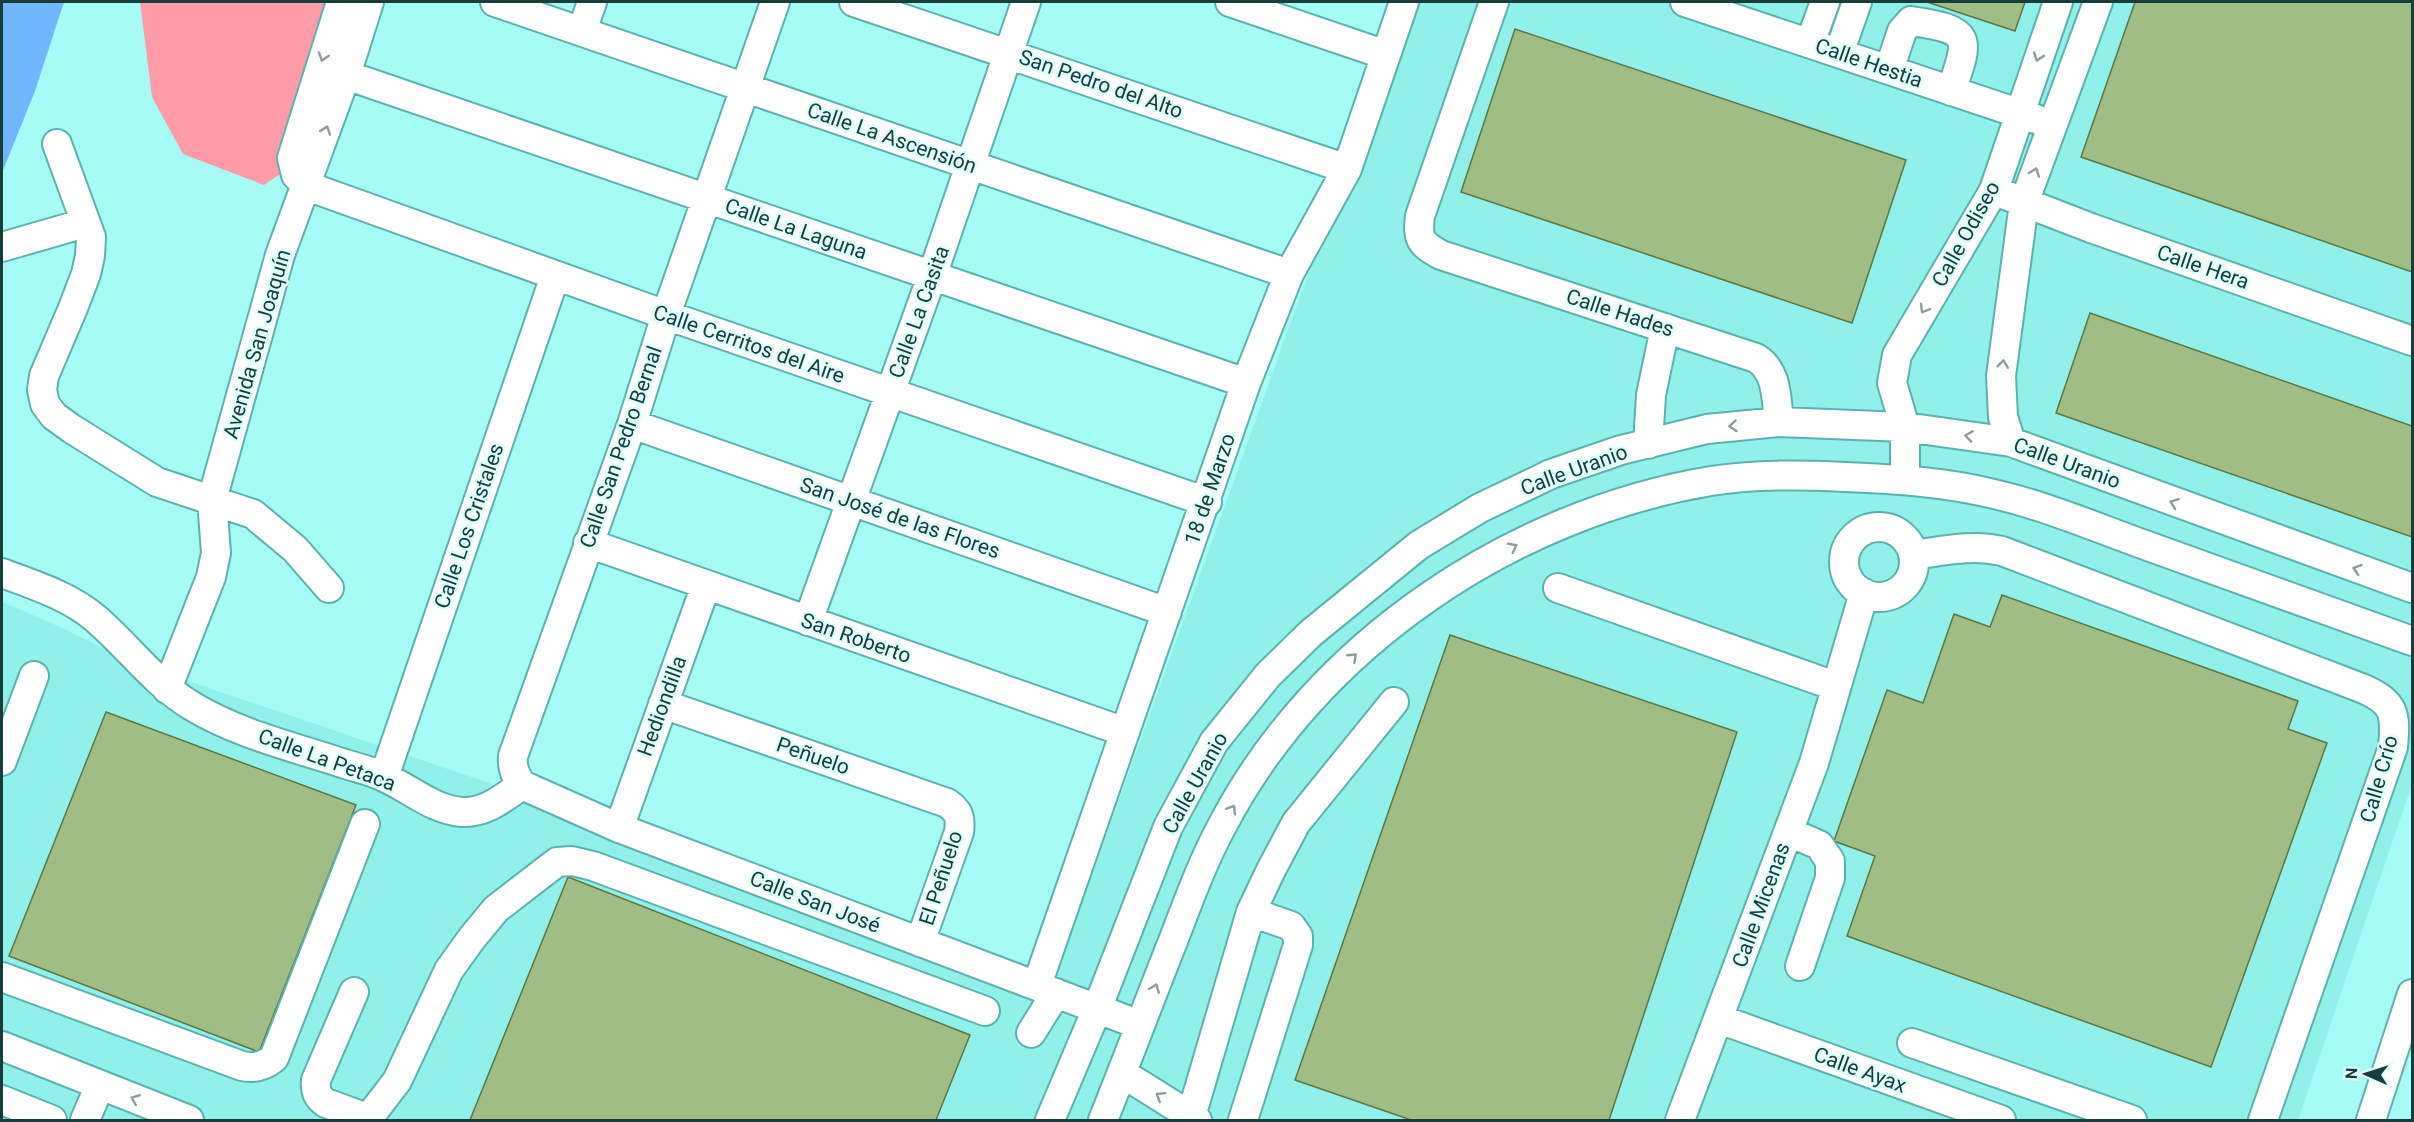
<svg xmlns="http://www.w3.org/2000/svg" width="2414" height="1122" viewBox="0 0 2414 1122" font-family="Roboto,sans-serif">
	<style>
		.built { fill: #91f0ea }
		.green { fill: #fd9ba9 }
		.water { fill: #72b7fe }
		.building { fill: #a0bd85; stroke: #5d7743; stroke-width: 1.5 }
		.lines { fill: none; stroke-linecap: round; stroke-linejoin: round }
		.minor-casing { stroke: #5eb2ad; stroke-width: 32 }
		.minor { stroke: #fff; stroke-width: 28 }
		.oneway { stroke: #8c9e9d }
		.labels { text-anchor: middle; stroke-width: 5; stroke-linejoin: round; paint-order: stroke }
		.street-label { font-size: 21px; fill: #193d3b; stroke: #defefb }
	</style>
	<rect width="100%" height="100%" fill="#a7fbf6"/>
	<path class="built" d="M1406,2H2412V784L2298,1120H2V602L47,621L135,663L1056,975Z"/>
	<path class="green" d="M140,2H341L292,166L264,185L183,154L152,97Z"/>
	<path class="water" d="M2,2H64L35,91L2,173Z"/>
	<path class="building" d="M1927,2H2025L2015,31Z
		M2135,2H2412V272L2081,157Z
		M1515,29L1906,160L1852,323L1461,192Z
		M2090,313L2412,426V537L2056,413Z
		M2002,595L2298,701L2288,729L2327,743L2211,1067L1847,936L1875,856L1834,841L1887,690L1923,703L1954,614L1990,627Z
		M1450,635L1737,732L1609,1120H1411L1295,1080Z
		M106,712L356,805L259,1052L9,956Z
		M568,877L970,1035L936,1120H470Z"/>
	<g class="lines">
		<g class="minor-casing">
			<path id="minor" d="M341,2L292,158L296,175L307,186L666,315L1207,502
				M495,2L1289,274
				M775,2L666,315L632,424L513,756C512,768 515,775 522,785L619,828L1140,1025
				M854,2L1347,169
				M1230,2L1386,55
				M1494,2L1420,216C1417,240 1421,244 1441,255L1756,358C1778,372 1776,398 1779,422
				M1685,2L2036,119
				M582,31L592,2
				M1810,43L1825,2
				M1839,53L1857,2
				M1889,70L1902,31L1911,21C1973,30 1970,37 1951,91
				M346,75L1246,383
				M57,144L91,237L90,256L86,274L73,308L44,376L42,390L45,404L54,416L72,429L157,482L253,514L295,549L329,588
				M2008,196L2091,228L2412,341
				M2,247L85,223
				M632,424L1167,612
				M2011,442L2003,417L2001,376L2024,203L2098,2
				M1648,444L1651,395L1665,328
				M1905,479V427L1892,383L1897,355L1994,190L2058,2
				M1844 562a35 35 0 1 1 70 0a35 35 0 1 1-70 0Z
				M588,543L1125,732
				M1913,555C1943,551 1972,544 2002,551L2364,689C2395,703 2396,714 2393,747L2263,1120
				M2,573C34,585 69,596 95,618C129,647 154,683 192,706C238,734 294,747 345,764C358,768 372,771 384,777C409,788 433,810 462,812C486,813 503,798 522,785
				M1558,588L1835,686
				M808,621L932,276L1026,2
				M167,689L211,577L216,553L212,500L280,255L346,75L369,2
				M663,704L947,803C959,811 961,818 959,832L920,942
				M2,761L34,676
				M384,777L555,276
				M619,828L706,585
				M1789,832L1819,845L1830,861V878L1800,966
				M2,977L242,1066C255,1069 264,1066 274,1058L365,824
				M1037,985L1246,383L1289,274L1347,169L1404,2
				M354,992L316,1080C315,1091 317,1097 326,1103L372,1120
				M1719,1019L2001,1120
				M1031,1033L1056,993
				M1912,1043L2132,1120
				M2,1046L189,1120
				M1122,1073L1197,1120
				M2,1100L52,1120
				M85,1120L100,1085
				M367,1120L397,1081L449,970L472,938L496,909L557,862L572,861L593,866L985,1011
				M1050,1120L1097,1009L1168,827L1214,742L1268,675L1311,633L1419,545L1480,508L1551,474L1621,450L1707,429L1779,422L1905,427L2011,442L2412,588
				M1103,1120C1127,1061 1149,1001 1173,941C1188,902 1202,863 1222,826C1316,645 1512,514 1711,481C1756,474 1800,475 1845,477C1895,479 1945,482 1994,494C2046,506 2095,527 2145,545C2234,577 2323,609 2412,641
				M1190,1120L1251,912L1271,870L1296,823L1394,702
				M1243,1120L1298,945V936L1291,926L1251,912
				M1680,1120L1814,763L1864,593
				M2371,1120L2412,994"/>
		</g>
		<use href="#minor" class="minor"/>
	</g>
	<defs><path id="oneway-chevron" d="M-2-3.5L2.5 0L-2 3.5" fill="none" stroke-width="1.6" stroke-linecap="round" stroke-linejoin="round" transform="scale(1.5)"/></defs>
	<g class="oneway">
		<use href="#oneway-chevron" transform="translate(323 57) rotate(108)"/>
		<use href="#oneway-chevron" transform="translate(2038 57) rotate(109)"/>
		<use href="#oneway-chevron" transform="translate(326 130) rotate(-71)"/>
		<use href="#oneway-chevron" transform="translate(2035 172) rotate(-70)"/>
		<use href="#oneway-chevron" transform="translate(1924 309) rotate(120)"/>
		<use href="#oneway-chevron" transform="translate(2003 364) rotate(-83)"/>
		<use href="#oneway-chevron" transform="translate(1733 426) rotate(175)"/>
		<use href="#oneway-chevron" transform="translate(1969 436) rotate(-172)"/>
		<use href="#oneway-chevron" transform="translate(2174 503) rotate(-160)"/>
		<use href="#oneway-chevron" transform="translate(1513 547) rotate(-27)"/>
		<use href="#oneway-chevron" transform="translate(2357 569) rotate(-161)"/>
		<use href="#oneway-chevron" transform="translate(1353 657) rotate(-43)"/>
		<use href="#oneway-chevron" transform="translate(1232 809) rotate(-58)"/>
		<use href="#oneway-chevron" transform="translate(1155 988) rotate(-69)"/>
		<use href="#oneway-chevron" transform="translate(1160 1096) rotate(-148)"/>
		<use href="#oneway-chevron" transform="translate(135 1099) rotate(-158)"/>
	</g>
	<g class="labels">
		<g class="street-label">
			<text transform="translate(1869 63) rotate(19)" y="7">Calle Hestia</text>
			<text transform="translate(1101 84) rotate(19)" y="7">San Pedro del Alto</text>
			<text transform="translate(892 138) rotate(19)" y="7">Calle La Ascensión</text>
			<text transform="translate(796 229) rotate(19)" y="7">Calle La Laguna</text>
			<text transform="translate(1966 234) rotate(-61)" y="7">Calle Odiseo</text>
			<text transform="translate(2203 267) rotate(19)" y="7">Calle Hera</text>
			<text transform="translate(919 312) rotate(-70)" y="7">Calle La Casita</text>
			<text transform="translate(1620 313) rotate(18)" y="7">Calle Hades</text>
			<text transform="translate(257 344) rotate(-74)" y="7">Avenida San Joaquín</text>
			<text transform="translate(749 344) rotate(19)" y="7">Calle Cerritos del Aire</text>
			<text transform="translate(621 447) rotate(-71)" y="7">Calle San Pedro Bernal</text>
			<text transform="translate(2067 463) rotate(20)" y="7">Calle Uranio</text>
			<text transform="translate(1574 470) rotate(-20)" y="7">Calle Uranio</text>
			<text transform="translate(1210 489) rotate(-71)" y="7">18 de Marzo</text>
			<text transform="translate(900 518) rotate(19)" y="7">San José de las Flores</text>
			<text transform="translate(469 526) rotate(-71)" y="7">Calle Los Cristales</text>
			<text transform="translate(856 638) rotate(19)" y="7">San Roberto</text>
			<text transform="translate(662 706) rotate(-70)" y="7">Hediondilla</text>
			<text transform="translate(813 756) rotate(19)" y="7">Peñuelo</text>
			<text transform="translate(327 760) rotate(20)" y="7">Calle La Petaca</text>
			<text transform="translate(2379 779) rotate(-74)" y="7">Calle Crío</text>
			<text transform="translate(1195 783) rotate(-61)" y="7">Calle Uranio</text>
			<text transform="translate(941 878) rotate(-72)" y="7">El Peñuelo</text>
			<text transform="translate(815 902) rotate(21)" y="7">Calle San José</text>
			<text transform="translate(1761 905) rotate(-70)" y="7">Calle Micenas</text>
			<text transform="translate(1860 1070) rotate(20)" y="7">Calle Ayax</text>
		</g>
	</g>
	<rect width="2414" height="1122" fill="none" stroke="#193d3b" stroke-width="6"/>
	<g transform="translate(2366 1074) rotate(273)" stroke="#defefb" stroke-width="4.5" paint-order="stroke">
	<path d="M0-4.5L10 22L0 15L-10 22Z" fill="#193d3b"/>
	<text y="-9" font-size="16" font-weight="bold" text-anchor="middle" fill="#193d3b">N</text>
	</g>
</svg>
